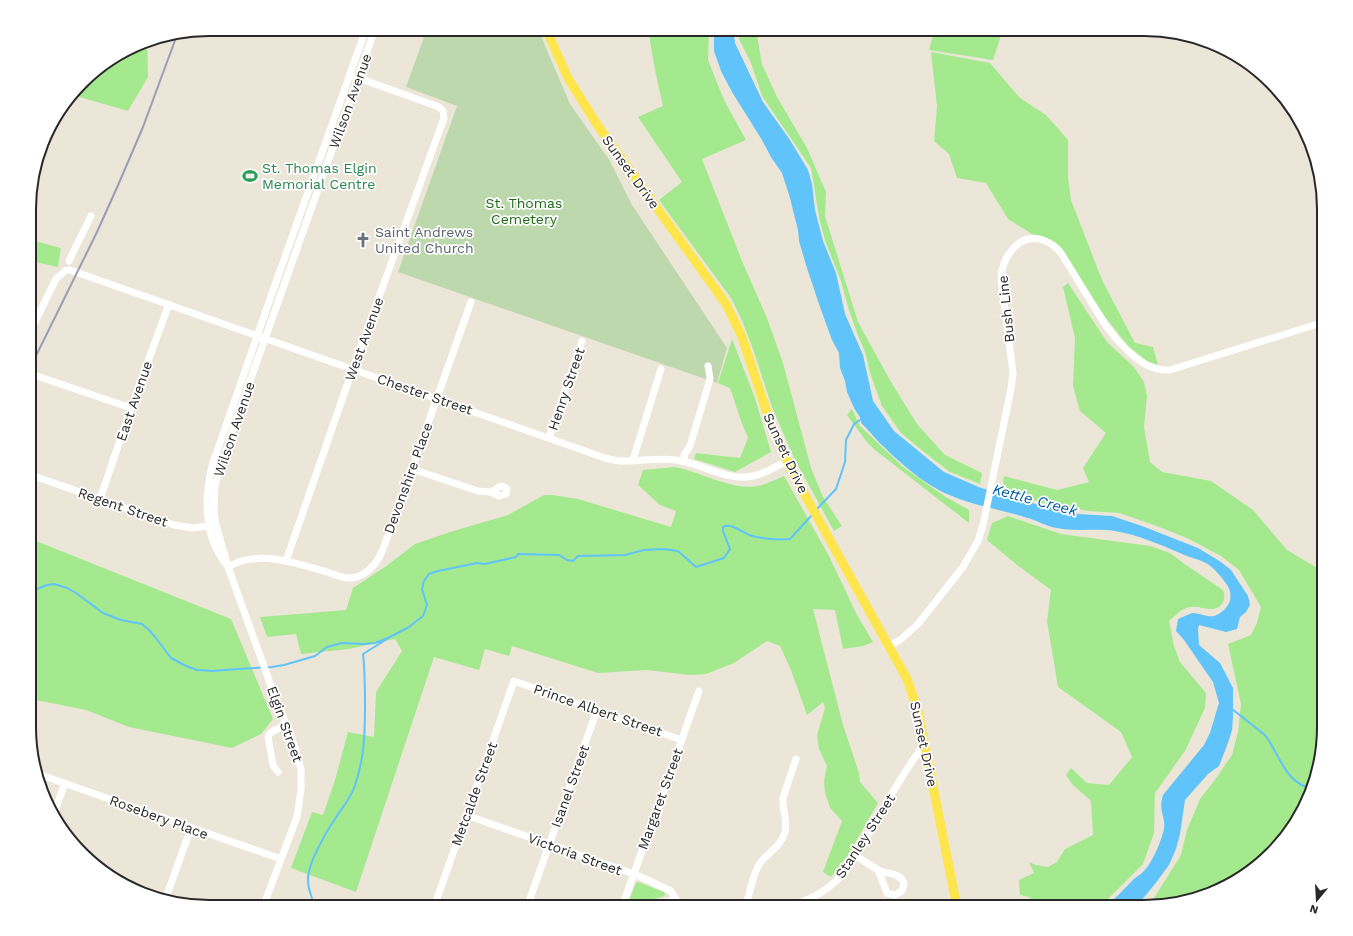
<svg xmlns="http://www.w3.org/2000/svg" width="1353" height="936" viewBox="0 0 1353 936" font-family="'Work Sans',sans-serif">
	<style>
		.green { fill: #a5e98f }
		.cemetery { fill: #bed8ae }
		.water { fill: #60c3fa }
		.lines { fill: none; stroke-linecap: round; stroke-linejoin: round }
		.stream { stroke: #60c3fa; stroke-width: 2 }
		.minor { stroke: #fff; stroke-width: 7 }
		.major { stroke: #fee54c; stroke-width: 9 }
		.rail { stroke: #9b9cb5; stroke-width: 2 }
		.labels { text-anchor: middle; stroke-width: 3.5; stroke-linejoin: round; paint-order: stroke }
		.street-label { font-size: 14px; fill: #282828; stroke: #fff }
		.leisure-label { font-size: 14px; fill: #27864d; stroke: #fff; text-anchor: start }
		.park-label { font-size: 14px; fill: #1d6b13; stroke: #fff }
		.worship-label { font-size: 14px; fill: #5b616d; stroke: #fff; text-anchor: start }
		.water-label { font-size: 15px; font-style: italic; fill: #015da4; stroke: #fff }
		.rim { fill: none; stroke: #282828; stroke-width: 2 }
	</style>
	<rect width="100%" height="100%" fill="#ece6d8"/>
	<path class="green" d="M648,29H709L708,60L724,100L746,140L702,159L742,261L767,318L783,363L811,468L823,497L842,526L834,531L794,458L772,407L753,349L741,318L731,298L659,200L682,182L638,117L663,106L655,70Z
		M739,29H756L762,64L777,97L807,148L826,192L825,216L858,322L891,382L917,424L945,455L982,473L980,484L950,472L924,452L901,433L882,406L870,373L865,352L857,333L848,307L841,281L826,243L820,222L811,168L762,96L751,63L739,39Z
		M935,29H1003L993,60L929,50Z
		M147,41L148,77L128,111L73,95L90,74L140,43Z
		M931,52L990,63L1020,98L1046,115L1068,140V178L1071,200L1102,280L1135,343L1153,347L1158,365L1147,361L1128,346L1106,318L1056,244L1037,237L1008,219L986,183L957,178L949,154L934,141L937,106Z
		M31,240L61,248L58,267L31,261Z
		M1068,283L1107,342L1134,367L1144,382L1147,396L1144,427L1150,462L1162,472L1211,481L1253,510L1287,550L1324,572V739L1314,785L1287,836L1224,888L1149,906L1181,855L1187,830L1200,799L1214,781L1232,755L1238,732L1241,704L1228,644L1251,635L1257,623L1261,607L1239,570L1221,556L1187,538L1154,525L1119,513L1089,511L1042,503L1002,490L1004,476L1057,490L1089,482L1083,468L1106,433L1080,411L1073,386L1075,338L1063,287Z
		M732,339L755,398L771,452L735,472L694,459L696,453L740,458L748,438L741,421L730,388L718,383Z
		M852,409L860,426L902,466L944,496L969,510V523L875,450L866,441L847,415Z
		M675,467C701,472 733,491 758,486C767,484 776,479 784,476L829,556L857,615L873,642L863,646L843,649L835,610L813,609L843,725L859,773L860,782L878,803L848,855L831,877L823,872L842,821L830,808L825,793L824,781L827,766L819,749L817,735L825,708L823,702L807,715L791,670L780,646L767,641L734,663L706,674L690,675L646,670L598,673L512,646L509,656L485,649L479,670L434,657L356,892L291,868L312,812L323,815L335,780L348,732L374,737L376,692L402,651L395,639L349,649L301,654L296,634L267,637L260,617L346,610L353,588L385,567L415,544L450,532L508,515L544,495H552L578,499L671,527L676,511L660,505L638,485L643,470Z
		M1008,516L1061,534L1150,546L1170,553L1186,565L1223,590C1225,596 1225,600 1221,605C1213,614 1200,605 1190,607C1182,608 1175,616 1169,621L1174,646L1180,662L1206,693L1205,708L1185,751L1155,793L1154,833L1143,864L1100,907H1037L1029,897L1020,895L1019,880L1034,873L1029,862L1036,865L1048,867L1057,862L1065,849L1093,835L1091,801L1072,784L1066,775L1071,768L1087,783L1109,785L1132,757L1121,732L1058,687L1047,621L1051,590L1017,565L987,540L992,523Z
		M31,539L231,619L273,719L261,734L232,748L129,727L86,710L31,699Z
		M638,882L664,892L665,896L631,905L629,901L636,883Z"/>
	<path class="cemetery" d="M427,29H538L570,104L610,161L632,205L727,348L717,383L398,272L457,106L406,87Z"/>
	<path class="water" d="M714,29H733L735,43L763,102L790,140L808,170L812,184L815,210L823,241L836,273L845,314L863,355L873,401L894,431L944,472L981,488L998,492L1032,503L1078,514L1112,516L1142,526L1198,548L1221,562L1231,570L1248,596L1250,605L1246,612L1240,617L1237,629L1226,632L1199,625L1198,629L1199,645L1220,663L1233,688V717L1232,730L1228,743L1219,766L1208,774L1185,800L1180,834L1176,849L1169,865L1155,884L1136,907H1105C1115,899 1123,890 1132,881C1135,877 1139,876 1142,873C1152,864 1161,842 1164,829C1166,817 1158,811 1163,795L1204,745L1210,733L1219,703L1213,682L1184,640L1176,631L1178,619L1192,613C1208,614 1211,622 1225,609C1232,602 1232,592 1227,585C1222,577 1213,567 1206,563C1198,559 1188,557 1180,553C1159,544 1138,535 1115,531C1096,528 1076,532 1057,528C1048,527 1040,522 1031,519C1004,510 974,506 947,494C926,485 901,464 884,447C876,440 870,431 861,423V419L854,408L847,392L845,381L840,368L839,353L832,340L820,307L806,265L799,241L798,230L790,198L782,173L771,157L762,140L732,92L721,71L714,51Z"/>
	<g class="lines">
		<path class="stream" d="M816,510L836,489L845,462L846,440L854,424L863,418
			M31,588L37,589L47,585L54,584L67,588L76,593L103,613L121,620L142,624L149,630L156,638L171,658L186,666L197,670L213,671L237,669L272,667L284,665L315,656L327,647L342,643L364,644L375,643L388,638L409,627L423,616L427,605L422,589L424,581L429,574L438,571L477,563L485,564L516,557L518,554L559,555L567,560L573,561L578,556L625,555L644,550L664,549L678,551L696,567L724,558L730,549L723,531V527C732,522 743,534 752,536C764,539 778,540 790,539L812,515
			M1232,709L1265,735C1279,753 1286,786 1313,788
			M312,898C310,893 308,886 308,880C307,865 326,832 335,819C341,809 350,799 354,788C364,761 365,735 365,707C365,689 365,672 363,654L387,639"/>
		<path class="minor" d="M69,261L91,216
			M31,330L56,279L66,270H70L605,458C610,459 616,461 621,461C639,462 657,457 676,460C702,463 726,482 753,476C765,474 776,466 787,461
			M31,374L131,408
			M549,438L582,341
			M633,460L661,369
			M685,461L684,455L690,446L710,379L708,366
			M412,469L478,491L491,492L499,496L506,494L507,489C500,482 497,490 491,492
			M31,475L174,525L193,528L213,525
			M100,499L133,402L169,304
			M286,561L351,374L444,118L443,111L439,107L350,75
			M227,565C204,538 204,499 212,466L270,299L366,29
			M228,567C259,549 295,563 327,572C334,574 343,579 351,578C357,578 368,572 372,567C383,556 387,536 393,522L471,302
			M889,646L900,640L918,624L963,567L978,541L983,525L1011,389L1013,373L1001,279C1002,257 1019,232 1043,240C1051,243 1056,246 1061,253L1106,326C1117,341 1137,363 1154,368C1159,370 1165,370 1170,370L1324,322
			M278,772L273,765L268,737C270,730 280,728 287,726
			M38,774L281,859
			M466,815L639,876L671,891L677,901
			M53,816L65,783
			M856,856L878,870L887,893L895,895L902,891L904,884C901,872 888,875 878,870
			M165,900L191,828
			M263,907L297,817L301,789V769L295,747L270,683L228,567L216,525L214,512L215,485L234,426L375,29
			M434,907L514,681L681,740
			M527,907L597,710
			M622,907L699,691
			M637,907L672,901L731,907
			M748,907L747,901C751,889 753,873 760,863C768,852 781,847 785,832C788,821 782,810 783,798L796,759
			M787,907C805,902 822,894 836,881C848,871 856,855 864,841C884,809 901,774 924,745"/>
		<path class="major" d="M546,29L568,78L598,126L726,304L742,337L768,416L790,468L907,679L918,711L957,907"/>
		<path class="rail" d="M31,366L97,232L119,183L143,127L177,35"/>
	</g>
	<defs>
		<g id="stadium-bare" transform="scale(1.2)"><path d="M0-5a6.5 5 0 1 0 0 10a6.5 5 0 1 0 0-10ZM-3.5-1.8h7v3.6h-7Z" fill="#2e9e5b" stroke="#fff" stroke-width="2.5" paint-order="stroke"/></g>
		<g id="church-bare" transform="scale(1.2)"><path d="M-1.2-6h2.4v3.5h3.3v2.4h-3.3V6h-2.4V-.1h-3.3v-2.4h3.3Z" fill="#6b7280" stroke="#fff" stroke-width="2.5" paint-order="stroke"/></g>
	</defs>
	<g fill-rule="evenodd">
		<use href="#stadium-bare" x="250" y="176"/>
		<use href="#church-bare" x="363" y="240"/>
	</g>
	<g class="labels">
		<g class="street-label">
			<text transform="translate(350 101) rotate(-70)" y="5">Wilson Avenue</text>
			<text transform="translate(631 172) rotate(54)" y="5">Sunset Drive</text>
			<text transform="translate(1006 309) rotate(-96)" y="5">Bush Line</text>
			<text transform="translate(364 339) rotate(-70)" y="5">West Avenue</text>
			<text transform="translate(566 389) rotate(-71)" y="5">Henry Street</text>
			<text transform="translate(425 394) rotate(19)" y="5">Chester Street</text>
			<text transform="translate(134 401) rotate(-71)" y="5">East Avenue</text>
			<text transform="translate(234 429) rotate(-71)" y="5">Wilson Avenue</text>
			<text transform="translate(786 453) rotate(65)" y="5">Sunset Drive</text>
			<text transform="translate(408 478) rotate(-70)" y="5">Devonshire Place</text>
			<text transform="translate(123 507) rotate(19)" y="5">Regent Street</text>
			<text transform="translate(598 710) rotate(19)" y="5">Prince Albert Street</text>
			<text transform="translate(285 724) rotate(70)" y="5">Elgin Street</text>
			<text transform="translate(924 744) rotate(78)" y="5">Sunset Drive</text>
			<text transform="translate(570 786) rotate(-70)" y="5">Isanel Street</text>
			<text transform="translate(474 794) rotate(-70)" y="5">Metcalde Street</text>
			<text transform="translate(660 799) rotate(-70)" y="5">Margaret Street</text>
			<text transform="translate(159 817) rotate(20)" y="5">Rosebery Place</text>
			<text transform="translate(865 836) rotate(-57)" y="5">Stanley Street</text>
			<text transform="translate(575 854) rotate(20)" y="5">Victoria Street</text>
		</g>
		<g class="leisure-label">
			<text x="262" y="173">St. Thomas Elgin<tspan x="262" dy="16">Memorial Centre</tspan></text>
		</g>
		<g class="park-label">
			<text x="524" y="208">St. Thomas<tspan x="524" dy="16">Cemetery</tspan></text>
		</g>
		<g class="worship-label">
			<text x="375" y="237">Saint Andrews<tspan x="375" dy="16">United Church</tspan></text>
		</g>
		<g class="water-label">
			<text transform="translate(1035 500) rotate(15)" y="5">Kettle Creek</text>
		</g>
	</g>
	<path d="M0 0H1353V936H0ZM209 36H1144A173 173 0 0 1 1317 209V727A173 173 0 0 1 1144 900H209A173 173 0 0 1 36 727V209A173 173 0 0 1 209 36Z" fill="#fff" fill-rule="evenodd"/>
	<path class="rim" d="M209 36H1144A173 173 0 0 1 1317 209V727A173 173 0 0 1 1144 900H209A173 173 0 0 1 36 727V209A173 173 0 0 1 209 36Z"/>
	<g transform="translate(1317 900) rotate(198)" stroke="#ffffff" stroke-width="3" paint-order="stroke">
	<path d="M0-3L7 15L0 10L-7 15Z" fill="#282828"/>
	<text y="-6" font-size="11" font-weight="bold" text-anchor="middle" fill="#282828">N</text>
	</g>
</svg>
